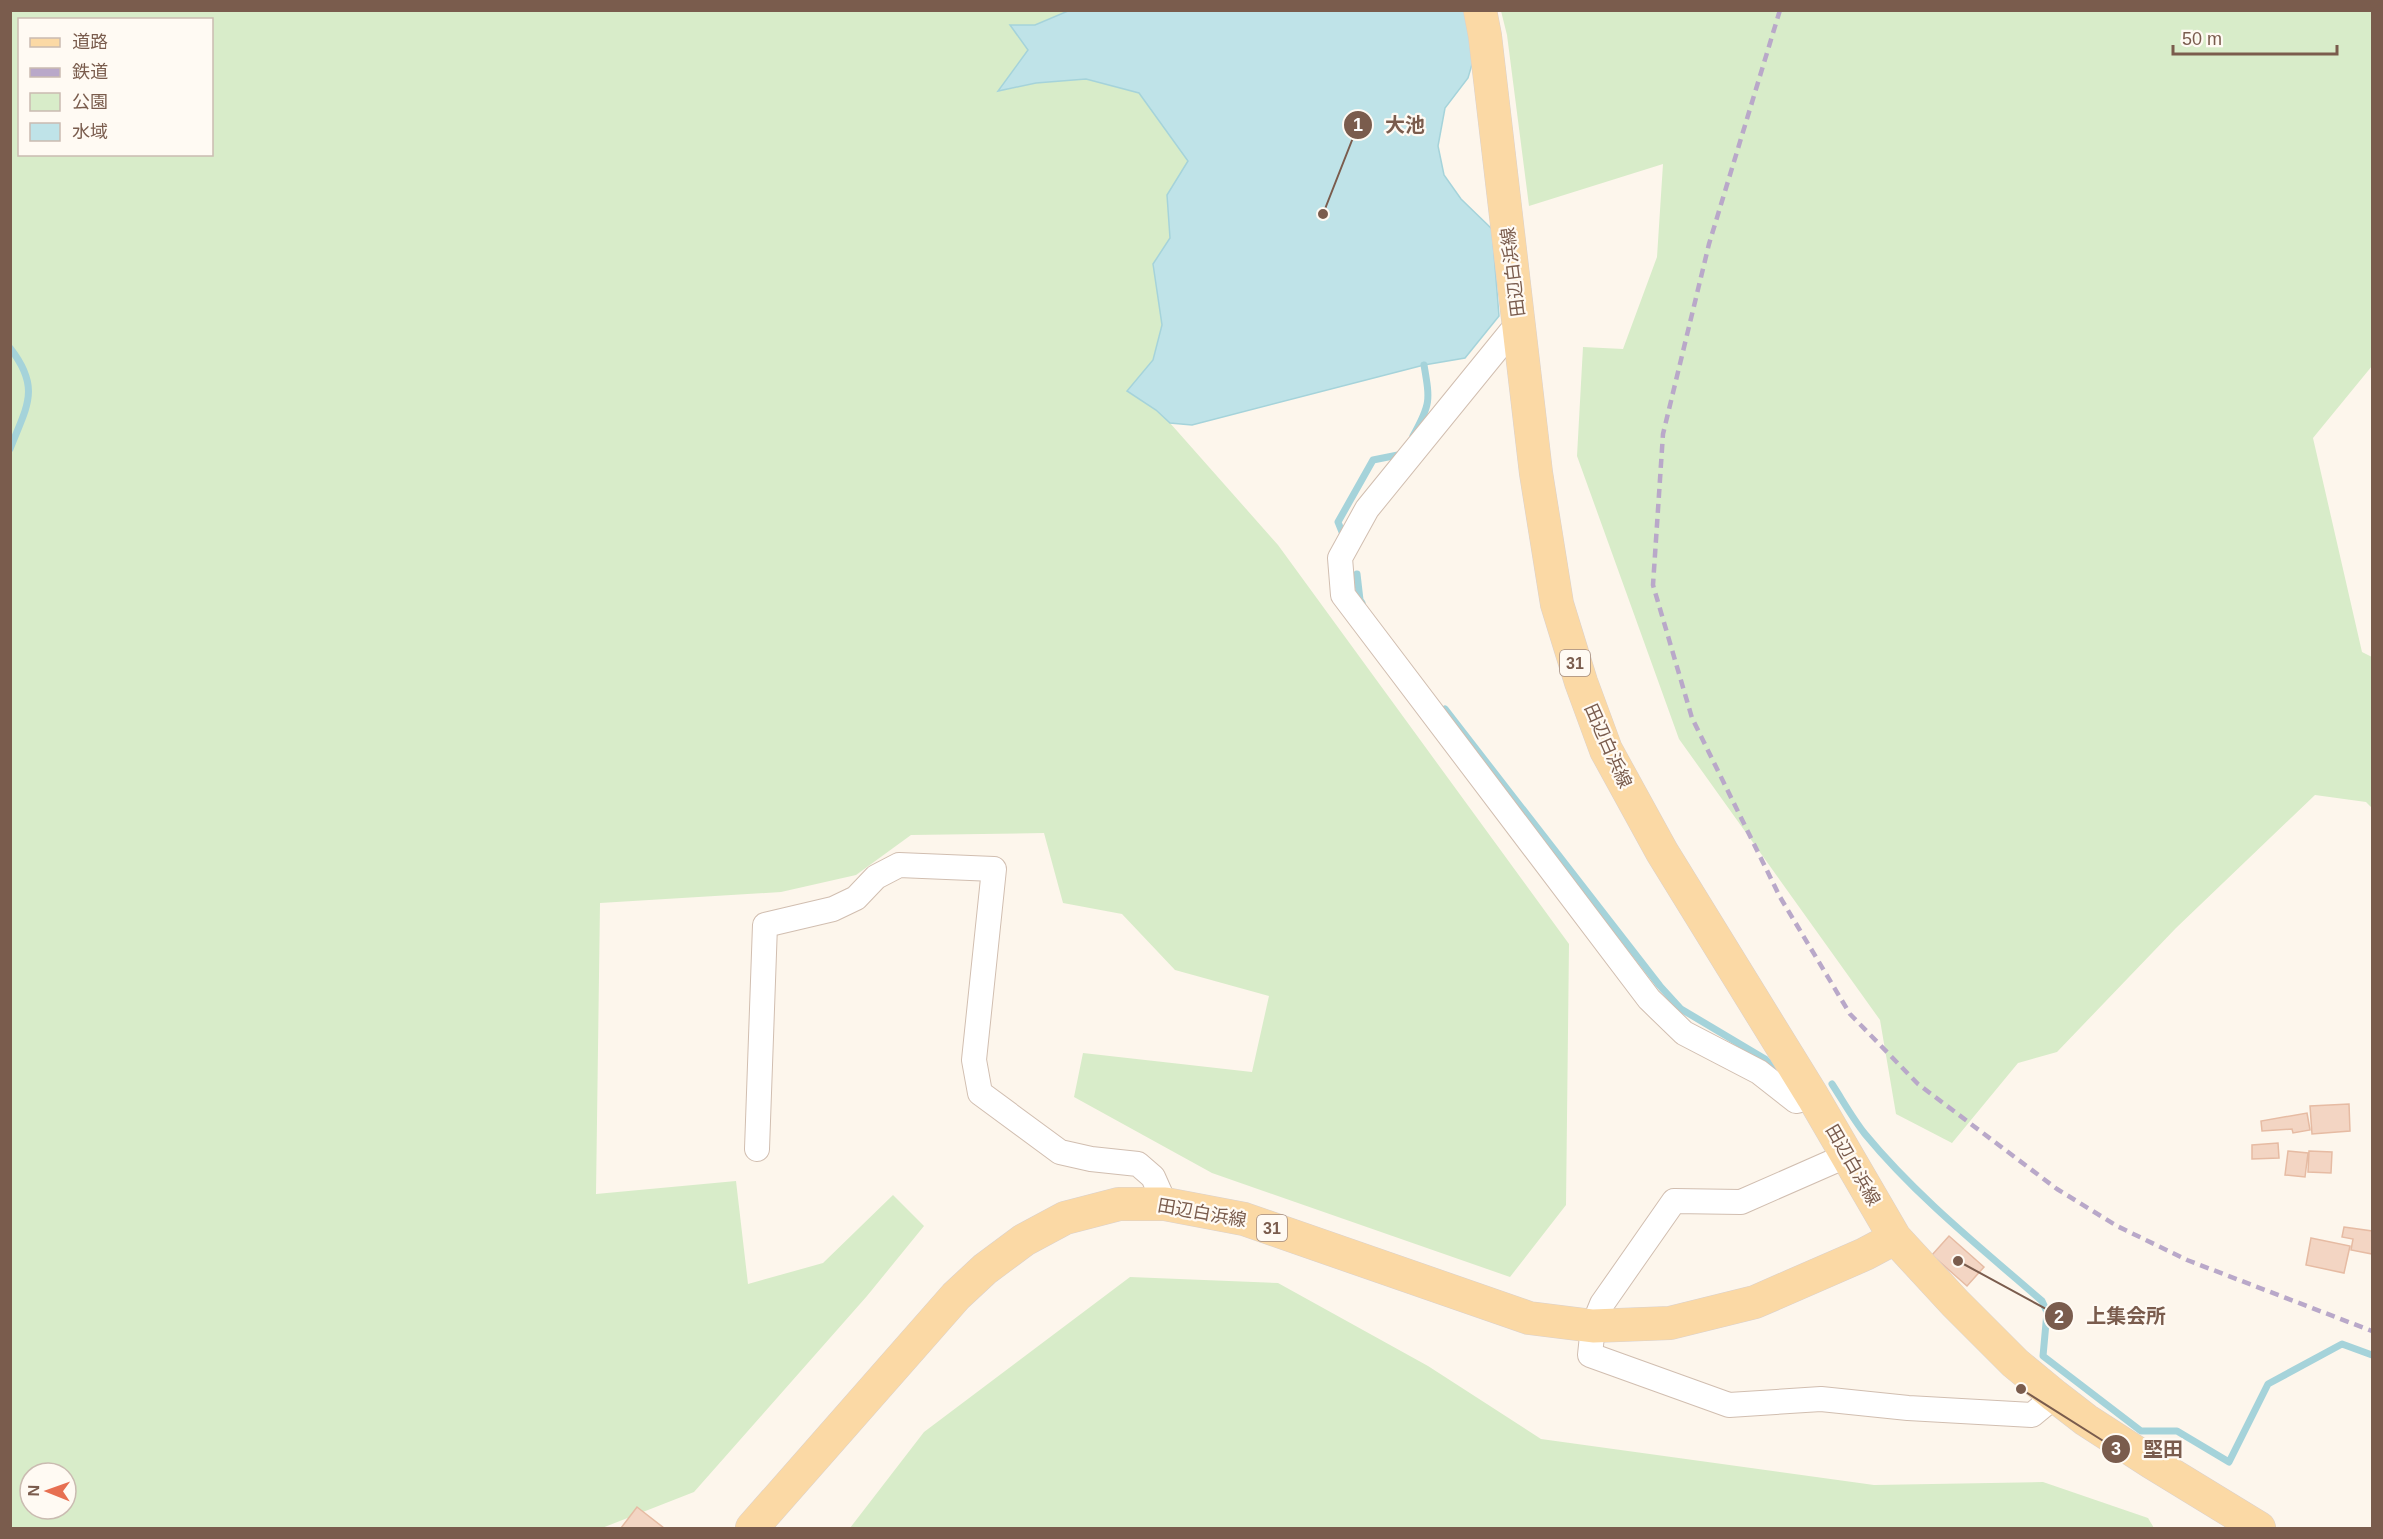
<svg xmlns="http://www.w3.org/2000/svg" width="2383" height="1539" viewBox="0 0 2383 1539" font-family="Helvetica,'Noto Sans JP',sans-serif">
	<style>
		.green { fill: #d8ecc9; fill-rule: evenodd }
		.water { fill: #bfe3e8; stroke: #a5d3da; stroke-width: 1.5 }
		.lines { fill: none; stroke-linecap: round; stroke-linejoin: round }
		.stream { stroke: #a5d3da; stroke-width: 7 }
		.building { fill: #f3d5c3; stroke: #e6bba3; stroke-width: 1.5 }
		.minor-casing { stroke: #d1beb0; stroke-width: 26 }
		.primary-casing { stroke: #dad1cd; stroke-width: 34 }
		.minor { stroke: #fff; stroke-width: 24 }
		.primary { stroke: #fbd9a5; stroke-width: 33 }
		.rail { stroke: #b9a8c9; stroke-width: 4.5; stroke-dasharray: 9 6; stroke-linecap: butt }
		.labels { text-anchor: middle; stroke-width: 4.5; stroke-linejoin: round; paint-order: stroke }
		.shield { fill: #fffaf3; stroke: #a28b7f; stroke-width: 1.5 }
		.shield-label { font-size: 16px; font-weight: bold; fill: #7a5c4d }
		.street-label { font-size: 18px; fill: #7a5c4d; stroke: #fffaf3 }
		.leader { fill: none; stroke: #7a5c4d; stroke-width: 2 }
		.callout-dot { fill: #7a5c4d; stroke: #fffaf3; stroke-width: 2 }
		.mark-label { font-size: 18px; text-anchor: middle; font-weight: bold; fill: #fff }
		.callout-label { font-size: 20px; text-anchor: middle; font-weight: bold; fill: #7a5c4d; stroke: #fffaf3; stroke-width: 4.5; stroke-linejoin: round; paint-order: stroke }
	</style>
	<rect width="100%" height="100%" fill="#fdf6ec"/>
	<path class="green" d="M10,11H1068L1035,25L1011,26L1029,50L999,91L1036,83L1086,79L1139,93L1189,161L1167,195L1170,238L1153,264L1162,324L1153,360L1127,391L1156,410L1170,423L1278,545L1569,944L1566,1205L1510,1277L1212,1173L1074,1097L1083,1053L1252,1072L1269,996L1175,970L1122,914L1063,903L1044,833L911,835L856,875L781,892L600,903L596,1194L736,1181L748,1284L823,1263L893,1195L924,1226L867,1296L694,1492L602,1528H11ZM20,20H212V154H20ZM30,1473H66V1509H30Z
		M1501,11H2372V366L2313,438L2362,652L2372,657V808L2366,802L2315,795L2176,928L2057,1052L2018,1063L1952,1143L1896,1114L1880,1020L1679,739L1577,456L1583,347L1623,349L1657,257L1663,164L1529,206L1507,35Z
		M1130,1277L1278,1283L1428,1366L1541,1439L1874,1485L2043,1482L2148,1518L2154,1528H850L924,1432Z"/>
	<path class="water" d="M1068,11H1466L1475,54L1468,78L1445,108L1438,146L1444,175L1461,199L1492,229L1499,316L1465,358L1424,365L1192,425L1170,423L1156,410L1127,391L1153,360L1162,325L1153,264L1170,238L1167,195L1188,161L1139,93L1086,79L1036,83L998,91L1028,50L1010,25H1035Z"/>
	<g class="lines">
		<path class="stream" d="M10,348C42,389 26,407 10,449
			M1413,436C1431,404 1430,400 1424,365
			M1342,532L1338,522L1373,460L1403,454
			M1357,574L1360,600L1362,603
			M1445,709L1660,986L1681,1009L1765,1059L1778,1073
			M1832,1084C1843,1101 1853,1119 1865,1134C1916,1196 1981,1248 2042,1301L2047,1312L2043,1356L2141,1431H2177L2229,1462L2268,1384L2342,1344L2372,1355"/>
	</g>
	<path class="building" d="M2349,1104L2350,1131L2312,1134L2310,1106Z
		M2307,1113L2310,1130L2293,1133L2292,1129L2262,1131L2261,1121Z
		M2278,1143L2279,1158L2252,1159V1145Z
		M2288,1151L2308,1153L2305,1177L2285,1175Z
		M2309,1151L2332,1152L2331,1173L2308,1172Z
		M2344,1227L2372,1231V1254L2351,1250L2353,1239L2342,1237Z
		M1949,1236L1984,1267L1967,1286L1932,1255Z
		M2311,1238L2350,1246L2344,1273L2306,1265Z
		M637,1507L664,1528H621Z"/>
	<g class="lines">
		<g class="minor-casing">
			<path id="minor" d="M1520,325L1510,333L1367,509L1340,558L1343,595L1649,999L1684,1033L1759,1072L1796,1101L1813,1097
				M757,1149L765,925L833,909L856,898L876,877L899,865L994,869L974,1060L980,1093L1060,1152L1091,1159L1138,1164L1153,1177L1165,1204
				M1848,1155L1741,1202L1674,1201L1602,1304L1593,1326L1590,1355L1729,1405L1821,1399L1908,1408L2032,1415L2055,1396"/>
		</g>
		<g class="primary-casing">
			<path id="primary" d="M1480,10L1485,36L1536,473L1557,604L1581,682L1606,750L1662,852L1813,1097L1895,1238L1955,1303L2015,1363L2055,1396L2086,1420L2151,1462L2259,1528
				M752,1528L956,1296L985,1269L1024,1240L1065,1218L1119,1204H1165L1244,1219L1529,1318L1593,1326L1670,1323L1755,1302L1865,1254L1895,1238"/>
		</g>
		<use href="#minor" class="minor"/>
		<use href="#primary" class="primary"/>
		<path class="rail" d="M1780,10L1709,244L1663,434L1653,585L1692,718L1780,897L1850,1014L1918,1084L2057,1189L2117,1226L2187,1260L2372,1331"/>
	</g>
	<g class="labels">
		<g class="shield">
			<rect x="1560" y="650" width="30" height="26" rx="4.5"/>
			<rect x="1257" y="1215" width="30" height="26" rx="4.5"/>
		</g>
		<g class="shield-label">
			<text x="1575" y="669">31</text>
			<text x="1272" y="1234">31</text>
		</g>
		<g class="street-label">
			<text transform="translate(1513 272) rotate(-97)" y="6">田辺白浜線</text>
			<text transform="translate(1608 746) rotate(66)" y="6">田辺白浜線</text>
			<text transform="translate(1853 1165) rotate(60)" y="6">田辺白浜線</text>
			<text transform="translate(1202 1213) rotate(10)" y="6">田辺白浜線</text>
		</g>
	</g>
	<path class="leader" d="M1323 214L1358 125M1958 1261L2059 1316M2021 1389L2116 1449"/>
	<g class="callout-dot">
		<circle cx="1323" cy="214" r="6"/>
		<circle cx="1958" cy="1261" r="6"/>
		<circle cx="2021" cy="1389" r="6"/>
		<circle cx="1358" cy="125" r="15"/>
		<circle cx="2059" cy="1316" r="15"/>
		<circle cx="2116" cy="1449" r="15"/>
	</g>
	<g class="mark-label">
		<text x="1358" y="131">1</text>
		<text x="2059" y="1323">2</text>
		<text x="2116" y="1455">3</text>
	</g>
	<g class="callout-label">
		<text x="1405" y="132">大池</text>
		<text x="2126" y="1323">上集会所</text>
		<text x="2163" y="1456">堅田</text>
	</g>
	<rect width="2383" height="1539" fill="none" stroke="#7a5c4d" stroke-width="24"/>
	<rect x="18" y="18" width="195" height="138" fill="#fffaf3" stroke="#cabbb1" stroke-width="1.5"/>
	<rect x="30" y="38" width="30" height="9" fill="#fbd9a5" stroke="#cabbb1" stroke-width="1.5"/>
	<text x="72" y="48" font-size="18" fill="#7a5c4d">道路</text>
	<rect x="30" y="68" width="30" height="9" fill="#b9a8c9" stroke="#cabbb1" stroke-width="1.5"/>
	<text x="72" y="78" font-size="18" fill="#7a5c4d">鉄道</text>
	<rect x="30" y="93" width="30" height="18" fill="#d8ecc9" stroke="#cabbb1" stroke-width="1.5"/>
	<text x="72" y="108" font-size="18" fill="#7a5c4d">公園</text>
	<rect x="30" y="123" width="30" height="18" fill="#bfe3e8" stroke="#cabbb1" stroke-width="1.5"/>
	<text x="72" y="138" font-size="18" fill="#7a5c4d">水域</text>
	<g transform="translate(48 1491) rotate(271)"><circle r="28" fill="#fffaf3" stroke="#cabbb1" stroke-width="1.5"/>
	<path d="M0-4.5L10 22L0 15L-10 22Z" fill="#e76f51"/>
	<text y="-9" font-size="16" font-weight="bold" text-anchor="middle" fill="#7a5c4d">N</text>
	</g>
	<path d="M2173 45v9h164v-9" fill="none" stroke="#7a5c4d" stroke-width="3"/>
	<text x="2182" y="45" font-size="18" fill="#7a5c4d" stroke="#fffaf3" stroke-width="4.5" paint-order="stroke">50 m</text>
</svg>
